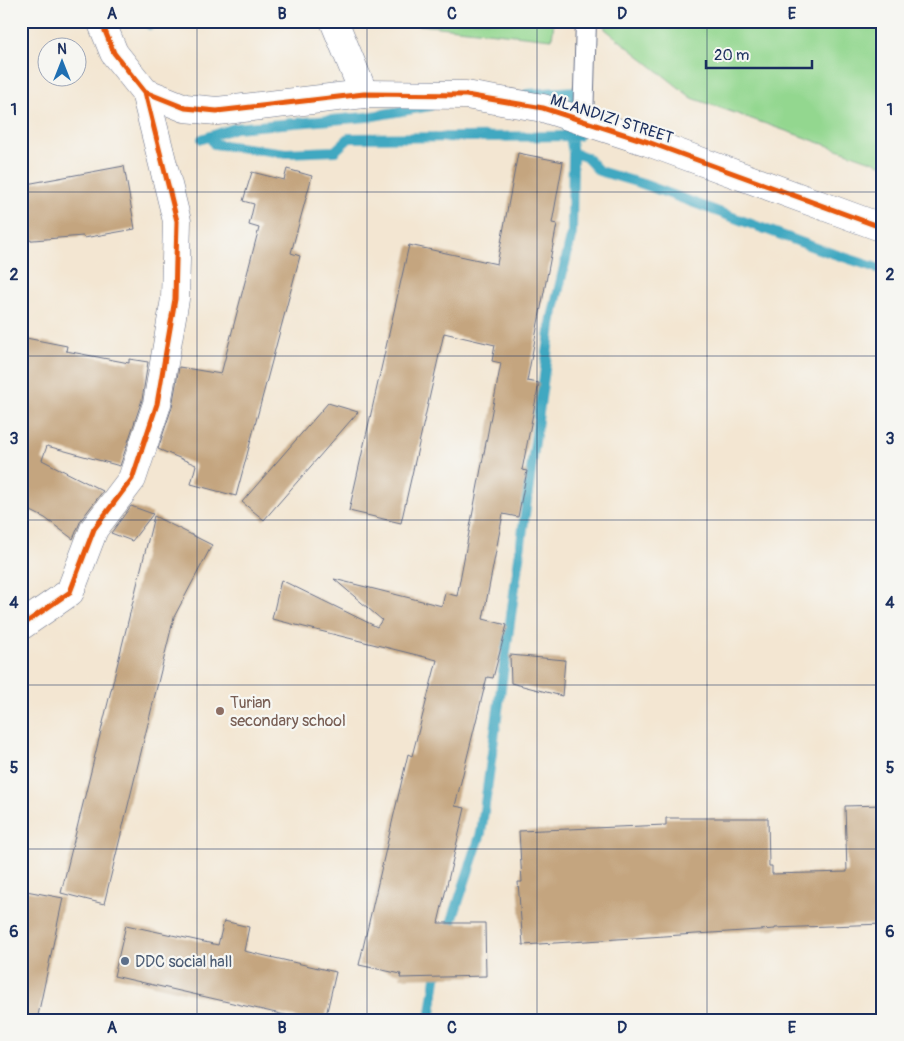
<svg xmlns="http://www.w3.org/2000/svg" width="904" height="1041" viewBox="0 0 904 1041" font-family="Pangolin,sans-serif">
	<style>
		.green { fill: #93d78f; stroke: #578376 }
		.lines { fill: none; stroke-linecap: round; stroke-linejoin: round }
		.stream { stroke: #41a8c1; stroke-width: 10 }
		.building { fill: #c4a57f }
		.lane-casing { stroke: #676f87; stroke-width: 22 }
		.street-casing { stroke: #676f87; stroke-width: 29 }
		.secondary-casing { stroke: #676f87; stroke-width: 29 }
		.lane { stroke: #fff; stroke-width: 20 }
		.street { stroke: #fff; stroke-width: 28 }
		.secondary { stroke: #fff; stroke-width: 28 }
		.cycleway-casing { stroke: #f6f6f2; stroke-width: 8 }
		.cycleway { stroke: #e8590c; stroke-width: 5 }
		.grid { fill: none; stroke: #1b2f5e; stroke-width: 1; stroke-opacity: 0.55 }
		.education-dot { fill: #8d6e63; stroke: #f6f6f2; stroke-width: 2 }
		.service-dot { fill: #5c6f8a; stroke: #f6f6f2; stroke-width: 2 }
		.labels { text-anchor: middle; stroke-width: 4.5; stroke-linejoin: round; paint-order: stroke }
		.street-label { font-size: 16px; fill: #1b2f5e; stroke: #f6f6f2 }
		.education-label { font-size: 16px; fill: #785e54; stroke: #f6f6f2; text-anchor: start }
		.service-label { font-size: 16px; fill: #4e5e75; stroke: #f6f6f2; text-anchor: start }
		.neatline { fill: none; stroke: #1b2f5e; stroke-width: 2 }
		.grid-label { font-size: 16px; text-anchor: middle; font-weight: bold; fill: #1b2f5e }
	</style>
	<rect width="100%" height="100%" fill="#f6f6f2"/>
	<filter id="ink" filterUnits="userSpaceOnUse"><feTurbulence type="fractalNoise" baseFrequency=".02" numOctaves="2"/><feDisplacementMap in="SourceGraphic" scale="10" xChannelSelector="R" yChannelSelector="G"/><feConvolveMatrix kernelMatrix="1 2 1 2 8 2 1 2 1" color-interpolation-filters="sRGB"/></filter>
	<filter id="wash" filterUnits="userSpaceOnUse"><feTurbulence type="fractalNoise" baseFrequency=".0096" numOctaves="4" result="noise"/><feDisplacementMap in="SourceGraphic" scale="20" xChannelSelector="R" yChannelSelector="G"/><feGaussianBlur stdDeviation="1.12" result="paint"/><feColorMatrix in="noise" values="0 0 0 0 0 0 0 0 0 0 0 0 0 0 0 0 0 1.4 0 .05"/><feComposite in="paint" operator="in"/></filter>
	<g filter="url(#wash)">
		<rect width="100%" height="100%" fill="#f3e6d2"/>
		<path class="green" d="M382,21H554L552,39Z
			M605,21H883V165L692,98L605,29Z"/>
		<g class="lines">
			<path class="stream" d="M148,21L150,25
				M527,94L577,91
				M210,136L214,144L286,153L335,151L349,138L578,136
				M202,139L235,128L367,117L430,106
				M573,153L586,157L599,171L643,184L819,249L883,270
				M447,936L481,833L552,318L572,233L573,153L570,136L563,114L574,100L577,89
				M430,1020L438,964"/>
		</g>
		<g id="blocks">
			<path class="building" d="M518,153L563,162L552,223L557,224L527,381L539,383L522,470L527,471L518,517L503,514L483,619L507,625L493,678L487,677L455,806L465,808L438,923H485L486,976L400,978L401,974L359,965L408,754L412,756L437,660L272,619L281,580L377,627L382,620L334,579L442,606L445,593L457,596L501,363L492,361L495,345L444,333L401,523L349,511L409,245L497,264Z
				M124,166L135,229L84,238L83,236L21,241V185Z
				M287,169L312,176L291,253L300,256L236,496L191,484L196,465L158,449L172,407L179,367L221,374L259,228L249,225L254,204L243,201L252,172L284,180Z
				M21,337L67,346L66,351L129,363V359L148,362L142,400L120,466L47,446L42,460L103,491L81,520L73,539L45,518L21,506Z
				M328,403L358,412L264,520L242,502Z
				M131,506L153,514L132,541L111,533Z
				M154,516L212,545L174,617L104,904L61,893Z
				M510,655L565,660L562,696L511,683Z
				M883,805V924L775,928V929L523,945L518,882H522L519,831L666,825V818H768L769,866H772V874L847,872L845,806Z
				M21,890L63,898L37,1020H21Z
				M224,921L249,927L244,951L336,972L325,1020H307L114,976L126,925L218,945Z"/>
		</g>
	</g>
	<g filter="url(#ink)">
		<use href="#blocks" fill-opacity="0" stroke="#676f87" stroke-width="1"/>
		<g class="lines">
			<g class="lane-casing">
				<path id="lane" d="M583,121L586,21"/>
			</g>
			<g class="street-casing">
				<path id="street" d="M334,21L364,94
					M21,626L70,592L94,529L132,479L157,404L175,299L177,221L145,92"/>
			</g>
			<g class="secondary-casing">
				<path id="secondary" d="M101,21L114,53L145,92L185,108L217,111L364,94L466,95L543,108L648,142L883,228"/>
			</g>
			<use href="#lane" class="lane"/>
			<use href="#street" class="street"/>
			<use href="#secondary" class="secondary"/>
			<g class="cycleway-casing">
				<path id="cycleway" d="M145,92L185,108L217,111L364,94L466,95L543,108L648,142L883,228
					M21,626L70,592L94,529L132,479L157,404L175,299L177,221L145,92L114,53L101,21"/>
			</g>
			<use href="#cycleway" class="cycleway"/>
		</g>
	</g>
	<path class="grid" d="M197,21V1020M367,21V1020M537,21V1020M707,21V1020M21,192H883M21,356H883M21,520H883M21,685H883M21,849H883"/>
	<circle class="education-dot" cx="220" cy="711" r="5"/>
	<circle class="service-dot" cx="125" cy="961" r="5"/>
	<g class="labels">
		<g class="street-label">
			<text transform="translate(612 118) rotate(18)" y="6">MLANDIZI STREET</text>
		</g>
		<g class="education-label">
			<text x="230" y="708">Turian<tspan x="230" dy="18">secondary school</tspan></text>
		</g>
		<g class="service-label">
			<text x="135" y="967">DDC social hall</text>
		</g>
	</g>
	<rect width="904" height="1041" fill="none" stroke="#f6f6f2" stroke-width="55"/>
	<g transform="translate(62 62)"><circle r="24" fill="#f6f6f2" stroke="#9ea6b7"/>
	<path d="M0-4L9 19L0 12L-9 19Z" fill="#1f6fb2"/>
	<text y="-8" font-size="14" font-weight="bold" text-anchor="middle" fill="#1b2f5e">N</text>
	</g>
	<path d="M706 60v8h106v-8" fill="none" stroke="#1b2f5e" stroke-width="2.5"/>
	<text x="714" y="60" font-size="15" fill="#1b2f5e" stroke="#f6f6f2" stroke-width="4" paint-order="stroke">20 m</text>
	<rect x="28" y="28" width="848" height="986" class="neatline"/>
	<g class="grid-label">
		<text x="112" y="19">A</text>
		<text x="282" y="19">B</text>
		<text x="452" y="19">C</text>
		<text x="622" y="19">D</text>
		<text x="792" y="19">E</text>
		<text x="14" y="115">1</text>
		<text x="890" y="115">1</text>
		<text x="14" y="280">2</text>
		<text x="890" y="280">2</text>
		<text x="14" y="444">3</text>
		<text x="890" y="444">3</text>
		<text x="14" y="608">4</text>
		<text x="890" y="608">4</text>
		<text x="14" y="773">5</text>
		<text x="890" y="773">5</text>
		<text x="14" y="937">6</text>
		<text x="890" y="937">6</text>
		<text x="112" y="1033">A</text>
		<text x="282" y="1033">B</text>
		<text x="452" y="1033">C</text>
		<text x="622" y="1033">D</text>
		<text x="792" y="1033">E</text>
	</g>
</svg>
